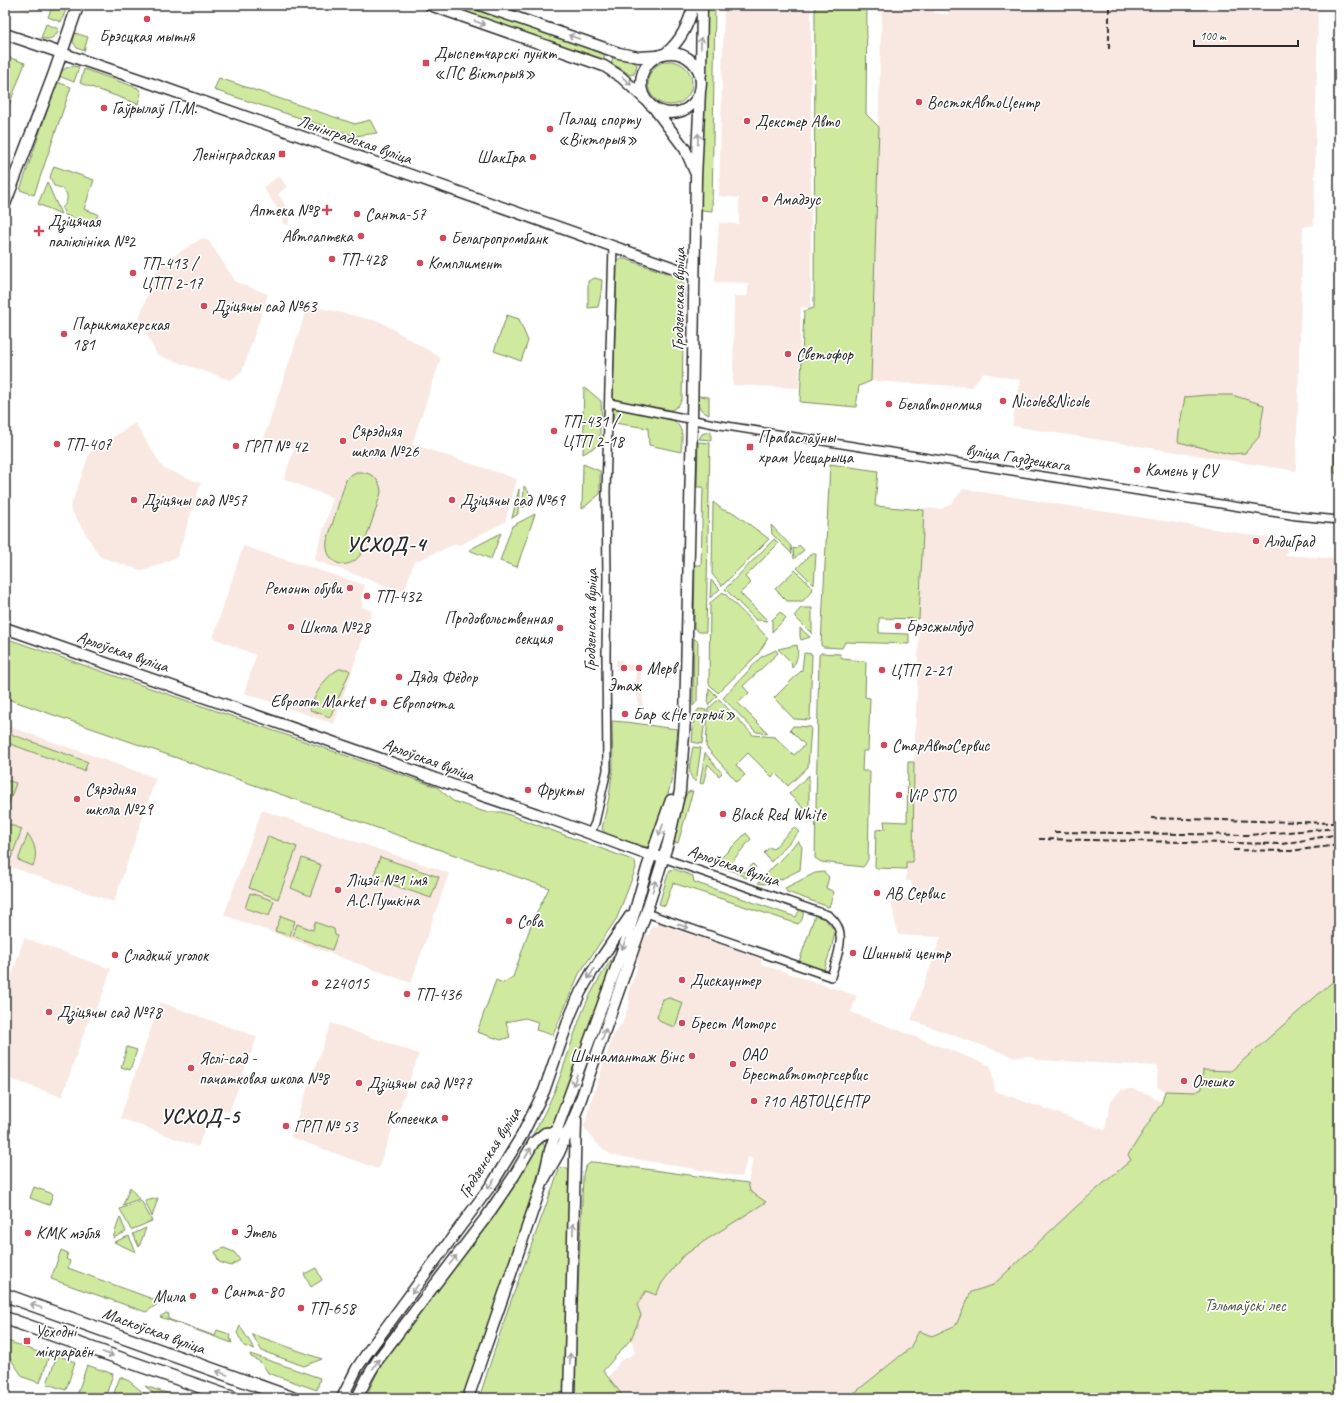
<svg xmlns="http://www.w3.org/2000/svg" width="1344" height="1403" viewBox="0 0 1344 1403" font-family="Caveat,sans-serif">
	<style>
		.built { fill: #f8e8e1 }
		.green { fill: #cfe99f; stroke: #7d8a65 }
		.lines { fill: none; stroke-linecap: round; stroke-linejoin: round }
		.street-casing { stroke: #2b2b2b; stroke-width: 10 }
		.secondary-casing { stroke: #2b2b2b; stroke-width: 13 }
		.primary-casing { stroke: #2b2b2b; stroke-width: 14 }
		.highway-casing { stroke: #2b2b2b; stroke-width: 15 }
		.street { stroke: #fff; stroke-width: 7 }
		.secondary { stroke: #fff; stroke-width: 10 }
		.primary { stroke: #fff; stroke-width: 11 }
		.highway { stroke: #fff; stroke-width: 12 }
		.rail { stroke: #2b2b2b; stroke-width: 2; stroke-dasharray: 6 3; stroke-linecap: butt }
		.oneway { stroke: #a0a0a0 }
		.poi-dot { fill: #d1495b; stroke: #fff; stroke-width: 1.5 }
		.labels { text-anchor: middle; stroke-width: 3.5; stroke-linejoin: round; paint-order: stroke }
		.poi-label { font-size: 17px; fill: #2b2b2b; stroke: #fff; text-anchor: start }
		.street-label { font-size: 17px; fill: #2b2b2b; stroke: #fff }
		.park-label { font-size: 17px; fill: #545a48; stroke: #fff }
		.district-label { font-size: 21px; font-weight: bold; letter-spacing: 1px; fill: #2b2b2b; stroke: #fff }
	</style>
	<rect width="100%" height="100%" fill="#fff"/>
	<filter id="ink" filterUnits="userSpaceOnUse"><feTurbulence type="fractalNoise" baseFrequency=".025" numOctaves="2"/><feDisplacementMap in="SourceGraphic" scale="8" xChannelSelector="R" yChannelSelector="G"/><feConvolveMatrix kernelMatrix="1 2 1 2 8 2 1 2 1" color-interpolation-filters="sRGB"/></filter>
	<g filter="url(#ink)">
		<path class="built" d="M9,5H32L30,12Z
			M724,5H811V308L801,307L799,388L733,385L734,296H747L749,283L715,282L719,223L739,224V198L719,196Z
			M882,5H935L934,13L948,14L949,5H1318L1314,225L1303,227L1296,471L1012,426L1020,380L983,373L972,387L871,381L880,66Z
			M279,176L287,187L278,194L291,214L288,225L282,223L283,217L263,187Z
			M202,238L209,241L236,282L268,294L242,372L230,380L157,355L139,318L158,266Z
			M308,305L381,322L441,358L412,444L517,479L505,522L460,545L456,544L414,562L404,592L314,560L333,498L284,479L294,449L264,438Z
			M135,423L163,468L201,483L177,557L143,571L100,557L70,508L90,452Z
			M963,489L1283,540L1288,541L1286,555L1339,559V976L1231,1072L1203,1070L1202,1089L1195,1092L1165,1091L1157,1087L1158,1066L1037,1060L1030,1056L1014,1057L911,1020L941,937L898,935L890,897L914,896L911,881H906V862H913L914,762L924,508L941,509L952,503Z
			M243,546L365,585L361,598L362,607L372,611L334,724L244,693L256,655L213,638Z
			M616,660H622L623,664L641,665V692H643V711H638V692H635L636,671L616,670Z
			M5,725L156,778L114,902L5,865Z
			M262,810L449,873L411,983L224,915Z
			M657,923L762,959L761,964L857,996L851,1012L991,1066L995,1091L1105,1130L1111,1100L1121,1090L1132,1089L1151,1095L1155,1099L1162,1101L1128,1155L1131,1160L1077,1206L993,1285L971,1292L956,1325L932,1336L919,1332L910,1348L849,1398H629L618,1390L608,1378L620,1361L635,1353L631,1339L641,1315L637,1305L646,1290L656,1294L662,1283L682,1257L703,1242L750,1191L748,1183L753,1159L748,1157L742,1177L612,1155L608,1153L595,1142L584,1127L590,1104L613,1036L622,1024L630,1002L629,1001L628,993L637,969L638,957L646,934L649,935L652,925L656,927Z
			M24,938L111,969L101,999L87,1024L62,1097L5,1077V996Z
			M160,1002L257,1037L229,1112L213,1106L198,1147L120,1118Z
			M331,1023L419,1054L378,1169L290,1137Z"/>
		<path class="green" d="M53,5H68L61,22L48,17Z
			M447,5H462L605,54L603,61Z
			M705,5H715L712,211L701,210Z
			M815,5H867L866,114L879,127L871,381L859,386L856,407L800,402L804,311L814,308Z
			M46,24L59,29C55,38 50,41 41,38Z
			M75,33L88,37L84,51L77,48L73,42Z
			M5,56L25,63L5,116Z
			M613,57L636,63L637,65L634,74L630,75L620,68L611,64Z
			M648 83a22 22 0 1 1 44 0a22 22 0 1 1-44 0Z
			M74,66L79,67L74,82L59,76C62,69 67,67 74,66Z
			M84,69L138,88L141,93L138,104L80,83Z
			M219,78L355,124L370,120L377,133L355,136L214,90Z
			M57,82L71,87L34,195L20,190Z
			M1339,113V473H1334Z
			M54,166L94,180L84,209L98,214L95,225L65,215L62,208C71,199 68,188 54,186L50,177Z
			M47,182L61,214L38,204Z
			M620,259H625L672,275L678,278L684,285L682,399L678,406L672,410L613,400L617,264Z
			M595,278L602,280L601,294L598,307L588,308V281Z
			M507,315L519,319L528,341L521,361L494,351Z
			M584,388L588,390L601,401L602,418L583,419Z
			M1207,395H1232L1264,405L1259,437L1245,453L1230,454L1178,442L1180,423L1185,397Z
			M698,396L709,397V415C700,411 697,406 698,396Z
			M613,408L673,420C685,429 682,438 681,452L649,445L648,428L614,423Z
			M584,420L600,423V444L583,454Z
			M711,431V440L699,439L702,434Z
			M698,442L710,443L706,632H699L694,628L695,565H701L703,487H697Z
			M583,464L600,471V494L582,509Z
			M830,464L878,471L875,506L924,510L919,619L879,618V633L909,634V644L845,642L842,648L823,647L821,645Z
			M356,472C368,471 380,477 381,491C381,496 377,503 376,509C371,524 366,539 361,554C348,573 324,564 327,541L346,480L351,475Z
			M524,486L533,497L523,508Z
			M519,489L518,514L512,518Z
			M713,502L723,510L734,513L769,539L722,586L712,574Z
			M535,514L517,567L500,561L512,526Z
			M771,525L791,546L792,554L772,534Z
			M501,533L491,559L469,550Z
			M774,539L778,544L745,577L751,583L740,593L768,621L756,620L725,589Z
			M799,545L804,550L794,559L793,548L795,549Z
			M811,554H816L814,585L797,568Z
			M795,570L813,588L812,591L803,601H787L775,589Z
			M711,580L720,589L710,598Z
			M723,592L768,638L758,654L718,693L709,684L710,603Z
			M801,608H812V634L794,616Z
			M780,612L786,618L772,632V620Z
			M800,628L810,637L801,640L800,636Z
			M5,638L437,787L453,801L485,812H502L635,861L636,868L617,918L579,974L553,1035L536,1030L538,1022L525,1018L506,1022L510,1037L501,1040L477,1032L496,980L503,983L513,977L532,922L549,888L5,698Z
			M694,638L698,642L697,701L693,706Z
			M797,645C799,653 797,662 792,668L791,662L778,649Z
			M776,650L778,653L743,686L749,693L738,703L768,733L756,732L723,698L761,657Z
			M804,653L812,654L810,720L794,719L774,698L802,670Z
			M821,653L840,654L842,659L864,661L866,663L865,697L870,698L868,751H863L862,771H870L868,859L865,865L863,867L821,862L815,858L819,655Z
			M339,669H347L350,671L339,697L330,717L310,710C314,695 325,676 339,669Z
			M709,688L717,696L708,705Z
			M719,699L753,735L775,737L794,755L805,745L790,730L793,726L811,727L808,767L788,786L775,773L772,777L748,753L736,765L745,775L737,782L706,747L708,709Z
			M699,709L706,710L702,744L692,742L694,715Z
			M612,721C635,722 656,727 678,729L673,774L665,806L653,844L646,847L607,835L602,829L609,797L613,767Z
			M5,732L88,762L84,771L5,742Z
			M693,747L701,748L696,782C685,776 691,757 693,747Z
			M705,753L722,773L719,776L708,764L703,784L700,783Z
			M908,762H914L913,862H906V869L875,868L876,830L885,829L884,821L907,822Z
			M809,775V814L789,794Z
			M5,780L16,783L8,806L5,805Z
			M693,791L678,843L672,842L685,797L688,792Z
			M5,823L22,829L11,858L5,856Z
			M794,827L799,832L771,862L764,853L770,847L773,849Z
			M746,833L751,839L730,864L737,870L745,872L753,864L756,867L746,878L733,871L717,865V862Z
			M28,834C35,844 38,854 33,866L18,860Z
			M268,836L297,847L278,899L249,888Z
			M798,841L802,847L800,870C788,875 771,887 758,883Z
			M380,857L439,877L431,898L373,878Z
			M302,858L321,865L310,896L291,888Z
			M674,869L693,876L694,882L796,917L800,909L803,910C804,915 802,922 798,924L673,883L665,906L659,904L668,874L670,870Z
			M824,872L829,877L826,888L834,892L829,907L787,892L785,888L815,873Z
			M250,893L274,901L269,916L245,908Z
			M815,915L825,919L835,931L832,946L824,970L799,962Z
			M281,916L295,921L290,936L275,931Z
			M315,922L334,929L335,935L337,936L332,950L293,936L297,924L313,930Z
			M627,936L557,1128L542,1129L533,1137L487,1209L486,1208C512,1170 537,1132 555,1090C565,1066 571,1042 580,1018C591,988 609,963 627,936Z
			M1339,976V1398H848L910,1348L919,1331L932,1336L956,1325L971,1292L993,1285L1077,1206L1131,1160L1128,1155L1162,1102L1165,1091L1195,1092L1202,1089L1203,1070L1231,1071Z
			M670,998L683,1003L675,1027L661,1022L657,1017L663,999Z
			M127,1047L137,1050L130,1070L121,1067Z
			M543,1143L546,1149L501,1293L464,1398H365L381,1365L396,1342L502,1205L537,1147L540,1144Z
			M594,1162L748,1183L750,1191L766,1202L703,1242L682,1257L662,1283L656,1295L646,1291L637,1305L641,1315L631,1339L603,1371L625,1398H573L583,1176C584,1169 586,1163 594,1162Z
			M562,1167L567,1168L569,1172L565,1398H479L508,1309L559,1170Z
			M34,1187L53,1194L49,1205L30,1198Z
			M130,1187L139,1199L123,1205Z
			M158,1198L152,1217L145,1201Z
			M141,1200L152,1221L131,1230L120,1209Z
			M120,1217L126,1232L113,1238Z
			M146,1228L139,1247L133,1234Z
			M129,1236L136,1252L114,1242Z
			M224,1248L234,1252L240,1260L231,1266L219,1262L215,1252Z
			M61,1250L68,1253L66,1259L70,1261L68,1268L161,1302L146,1312L51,1279Z
			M316,1268L322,1280L311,1287L304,1274Z
			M166,1313L169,1314L168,1319L215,1336L217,1330L229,1334L232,1343L160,1317Z
			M240,1326L255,1350L244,1346L237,1333Z
			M252,1334L322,1359L304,1366L262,1351Z
			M5,1340L49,1356L40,1383L23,1377L5,1351Z
			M250,1354L320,1378L317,1390L268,1373C263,1364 260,1361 251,1357Z
			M57,1355L75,1362L66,1390L47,1384Z
			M87,1365L113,1374L105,1398H85L77,1395Z
			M120,1377L129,1381L150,1398H112Z
			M145,1386L182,1398H159Z"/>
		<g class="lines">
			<g class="street-casing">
				<path id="street" d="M610,403L714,424L1297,516L1339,520
					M590,834L595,823L607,770L606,655L607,579L606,492L613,246
					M646,913L831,977C837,956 850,931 828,915L663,858"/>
			</g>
			<g class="secondary-casing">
				<path id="secondary" d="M430,5L604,66L621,77L646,100
					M480,5L619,53L639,57L656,56
					M5,34L153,84L694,275
					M666,53C682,40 688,24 694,5
					M641 83a30 30 0 1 1 60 0a30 30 0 1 1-60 0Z
					M701,74L702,5
					M654,108L685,149L695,172
					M5,628L387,761L469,791L537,814L640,852L663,858
					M543,1181L559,1153L576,1113L646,913L668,843L680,791L685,720L692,420L696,178L700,90
					M342,1398L357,1368L367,1353L494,1181L522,1135L544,1091L570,1016L580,993L592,972L630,916
					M357,1398L368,1376L377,1361L487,1216L514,1176L534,1142L545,1133L556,1132L561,1134
					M468,1398L543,1181L550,1150L556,1132L628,935L647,868L671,800
					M569,1398L576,1120"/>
			</g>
			<g class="primary-casing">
				<path id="primary" d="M5,203L53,77L78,5"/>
			</g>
			<g class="highway-casing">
				<path id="highway" d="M5,1295L292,1398
					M5,1318L233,1398"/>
			</g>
			<use href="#street" class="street"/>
			<use href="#secondary" class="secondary"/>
			<use href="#primary" class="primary"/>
			<use href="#highway" class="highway"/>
			<path class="rail" d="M1109,49V5
				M1151,818L1333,823
				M1054,832L1248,835L1339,828
				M1039,839L1282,844L1339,834
				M1233,850L1290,851L1339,845"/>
		</g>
		<defs><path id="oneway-shaft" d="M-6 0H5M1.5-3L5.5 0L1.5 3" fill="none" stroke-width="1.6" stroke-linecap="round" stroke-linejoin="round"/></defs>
		<g class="oneway">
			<use href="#oneway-shaft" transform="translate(480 23) rotate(20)"/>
			<use href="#oneway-shaft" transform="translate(574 37) rotate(-161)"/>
			<use href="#oneway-shaft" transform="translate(701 43) rotate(-89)"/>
			<use href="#oneway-shaft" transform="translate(627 81) rotate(41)"/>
			<use href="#oneway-shaft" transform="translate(698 139) rotate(-87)"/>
			<use href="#oneway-shaft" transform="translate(661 830) rotate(110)"/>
			<use href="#oneway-shaft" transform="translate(654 886) rotate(-74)"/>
			<use href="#oneway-shaft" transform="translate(683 926) rotate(19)"/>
			<use href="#oneway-shaft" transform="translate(624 944) rotate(110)"/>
			<use href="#oneway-shaft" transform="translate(591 974) rotate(122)"/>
			<use href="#oneway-shaft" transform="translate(604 1034) rotate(-71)"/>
			<use href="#oneway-shaft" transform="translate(575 1080) rotate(110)"/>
			<use href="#oneway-shaft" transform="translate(528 1153) rotate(-61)"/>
			<use href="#oneway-shaft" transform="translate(491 1184) rotate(125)"/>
			<use href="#oneway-shaft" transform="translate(573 1229) rotate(-89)"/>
			<use href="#oneway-shaft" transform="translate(453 1260) rotate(-53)"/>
			<use href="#oneway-shaft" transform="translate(415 1289) rotate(126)"/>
			<use href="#oneway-shaft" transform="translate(36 1306) rotate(-160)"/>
			<use href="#oneway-shaft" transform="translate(108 1354) rotate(19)"/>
			<use href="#oneway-shaft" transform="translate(570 1359) rotate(-88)"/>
			<use href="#oneway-shaft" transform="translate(376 1364) rotate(-57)"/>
			<use href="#oneway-shaft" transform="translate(222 1373) rotate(-160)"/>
		</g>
	</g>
	<g class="poi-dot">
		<circle cx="147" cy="19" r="4"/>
		<rect x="422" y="59" width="8" height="8" rx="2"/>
		<circle cx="919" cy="102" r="4"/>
		<circle cx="104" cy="108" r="4"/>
		<circle cx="747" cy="121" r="4"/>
		<circle cx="550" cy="129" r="4"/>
		<rect x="278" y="150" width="8" height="8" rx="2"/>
		<circle cx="533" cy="157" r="4"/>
		<circle cx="765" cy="199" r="4"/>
		<path d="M325 204h4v4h4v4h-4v4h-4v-4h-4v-4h4z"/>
		<circle cx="357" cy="214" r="4"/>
		<path d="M37 225h4v4h4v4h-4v4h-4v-4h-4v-4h4z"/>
		<circle cx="361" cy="236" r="4"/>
		<circle cx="443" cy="238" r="4"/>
		<circle cx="332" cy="259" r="4"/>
		<circle cx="420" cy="263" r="4"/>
		<circle cx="133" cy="273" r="4"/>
		<circle cx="204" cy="306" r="4"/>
		<circle cx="64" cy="334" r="4"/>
		<circle cx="788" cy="354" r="4"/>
		<circle cx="1003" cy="401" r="4"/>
		<circle cx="889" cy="404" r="4"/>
		<circle cx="554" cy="431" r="4"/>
		<circle cx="343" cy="441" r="4"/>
		<circle cx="57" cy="444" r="4"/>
		<circle cx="236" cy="446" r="4"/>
		<rect x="746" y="443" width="8" height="8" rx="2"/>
		<circle cx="1137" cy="470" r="4"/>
		<circle cx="134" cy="500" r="4"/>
		<circle cx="452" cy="500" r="4"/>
		<circle cx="1256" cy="541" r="4"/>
		<circle cx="350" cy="588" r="4"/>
		<circle cx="367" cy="596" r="4"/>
		<circle cx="898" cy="626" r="4"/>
		<circle cx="291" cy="627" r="4"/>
		<circle cx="560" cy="628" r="4"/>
		<circle cx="624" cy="668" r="4"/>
		<circle cx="639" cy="668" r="4"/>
		<circle cx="882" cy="670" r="4"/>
		<circle cx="399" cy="677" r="4"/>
		<circle cx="373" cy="701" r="4"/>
		<circle cx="384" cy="703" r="4"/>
		<circle cx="625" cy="714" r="4"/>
		<circle cx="884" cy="745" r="4"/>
		<circle cx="528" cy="790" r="4"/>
		<circle cx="899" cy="795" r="4"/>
		<circle cx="77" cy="799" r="4"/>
		<circle cx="723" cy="814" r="4"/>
		<circle cx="338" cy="890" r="4"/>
		<circle cx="877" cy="893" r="4"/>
		<circle cx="509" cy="921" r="4"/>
		<circle cx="853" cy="953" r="4"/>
		<circle cx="115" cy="955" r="4"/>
		<circle cx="682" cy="980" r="4"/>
		<circle cx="315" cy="983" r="4"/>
		<circle cx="407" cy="994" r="4"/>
		<circle cx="49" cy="1012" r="4"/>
		<circle cx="682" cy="1023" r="4"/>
		<circle cx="692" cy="1056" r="4"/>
		<circle cx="733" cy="1064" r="4"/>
		<circle cx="191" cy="1068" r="4"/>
		<circle cx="1184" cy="1081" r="4"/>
		<circle cx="359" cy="1083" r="4"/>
		<circle cx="754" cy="1101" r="4"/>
		<circle cx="445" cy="1118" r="4"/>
		<circle cx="286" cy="1126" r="4"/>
		<circle cx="235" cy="1232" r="4"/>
		<circle cx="28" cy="1233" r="4"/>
		<circle cx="215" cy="1291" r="4"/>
		<circle cx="193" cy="1296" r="4"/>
		<circle cx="301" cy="1308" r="4"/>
		<rect x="23" y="1337" width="8" height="8" rx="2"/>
	</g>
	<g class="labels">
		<g class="poi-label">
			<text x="147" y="42" text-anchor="middle">Брэсцкая мытня</text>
			<text x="434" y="59">Дыспетчарскі пункт<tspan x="434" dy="20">«ПС Вікторыя»</tspan></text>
			<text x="927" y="108">ВостокАвтоЦентр</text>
			<text x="112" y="114">Гаўрылаў П.М.</text>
			<text x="558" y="125">Палац спорту<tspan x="558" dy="20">«Вікторыя»</tspan></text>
			<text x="755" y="127">Декстер Авто</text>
			<text x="274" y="160" text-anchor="end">Ленінградская</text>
			<text x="525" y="163" text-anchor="end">ШакІра</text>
			<text x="773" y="205">Амадэус</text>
			<text x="319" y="216" text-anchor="end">Аптека №8</text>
			<text x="365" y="220">Санта-57</text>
			<text x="48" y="227">Дзіцячая<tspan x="48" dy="20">паліклініка №2</tspan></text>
			<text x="353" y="242" text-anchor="end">Автоаптека</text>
			<text x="451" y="244">Белагропромбанк</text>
			<text x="340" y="265">ТП-428</text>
			<text x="141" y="269">ТП-413 /<tspan x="141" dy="20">ЦТП 2-17</tspan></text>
			<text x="428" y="269">Комплимент</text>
			<text x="212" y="312">Дзіцячы сад №63</text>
			<text x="72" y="330">Парикмахерская<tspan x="72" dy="20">181</tspan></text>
			<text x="796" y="360">Светофор</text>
			<text x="1011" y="407">Nicole&amp;Nicole</text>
			<text x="897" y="410">Белавтономия</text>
			<text x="562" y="427">ТП-431 /<tspan x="562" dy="20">ЦТП 2-18</tspan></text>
			<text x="351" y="437">Сярэдняя<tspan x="351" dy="20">школа №26</tspan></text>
			<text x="758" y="443">Праваслаўны<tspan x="758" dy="20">храм Усецарыца</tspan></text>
			<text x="65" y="450">ТП-407</text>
			<text x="244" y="452">ГРП № 42</text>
			<text x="1145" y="476">Камень у СУ</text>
			<text x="142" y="506">Дзіцячы сад №57</text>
			<text x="460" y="506">Дзіцячы сад №69</text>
			<text x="1264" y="547">АлдиГрад</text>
			<text x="342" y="594" text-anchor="end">Ремонт обуви</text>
			<text x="375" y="602">ТП-432</text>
			<text x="552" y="624" text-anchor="end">Продовольственная<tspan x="552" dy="20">секция</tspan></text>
			<text x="906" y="632">Брэсжылбуд</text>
			<text x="299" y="633">Школа №28</text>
			<text x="647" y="674">Мерв</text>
			<text x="890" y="676">ЦТП 2-21</text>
			<text x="407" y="683">Дядя Фёдор</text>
			<text x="624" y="691" text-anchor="middle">Этаж</text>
			<text x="365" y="707" text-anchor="end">Евроопт Market</text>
			<text x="392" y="709">Европочта</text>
			<text x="633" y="720">Бар «Не горюй»</text>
			<text x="892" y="751">СтарАвтоСервис</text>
			<text x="85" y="795">Сярэдняя<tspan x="85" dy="20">школа №29</tspan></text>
			<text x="536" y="796">Фрукты</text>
			<text x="907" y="801">ViP STO</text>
			<text x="731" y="820">Black Red White</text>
			<text x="346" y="886">Ліцэй №1 імя<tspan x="346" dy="20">А.С.Пушкіна</tspan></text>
			<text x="885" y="899">АВ Сервис</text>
			<text x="517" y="927">Сова</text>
			<text x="861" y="959">Шинный центр</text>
			<text x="123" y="961">Сладкий уголок</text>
			<text x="690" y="986">Дискаунтер</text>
			<text x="323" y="989">224015</text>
			<text x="415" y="1000">ТП-436</text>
			<text x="57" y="1018">Дзіцячы сад №78</text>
			<text x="690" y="1029">Брест Моторс</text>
			<text x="741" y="1060">ОАО<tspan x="741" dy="20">Бреставтоторгсервис</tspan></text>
			<text x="684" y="1062" text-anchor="end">Шынамантаж Вінс</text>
			<text x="199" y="1064">Яслі-сад -<tspan x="199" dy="20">пачатковая школа №8</tspan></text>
			<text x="1192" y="1087">Олешко</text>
			<text x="367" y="1089">Дзіцячы сад №77</text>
			<text x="762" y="1107">710 АВТОЦЕНТР</text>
			<text x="437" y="1124" text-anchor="end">Копеечка</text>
			<text x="294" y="1132">ГРП № 53</text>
			<text x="243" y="1238">Этель</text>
			<text x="36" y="1239">КМК мэбля</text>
			<text x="223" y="1297">Санта-80</text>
			<text x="185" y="1302" text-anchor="end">Мила</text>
			<text x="309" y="1314">ТП-658</text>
			<text x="35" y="1337">Усходні<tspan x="35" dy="20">мікрараён</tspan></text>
		</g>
		<g class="street-label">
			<text transform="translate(355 139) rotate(19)" y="6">Ленінградская вуліца</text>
			<text transform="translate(678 299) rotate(-89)" y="6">Гродзенская вуліца</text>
			<text transform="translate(1018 457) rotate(9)" y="6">вуліца Газдзецкага</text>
			<text transform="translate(590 620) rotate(-89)" y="6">Гродзенская вуліца</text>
			<text transform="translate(123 651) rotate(19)" y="6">Арлоўская вуліца</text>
			<text transform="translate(429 759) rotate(20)" y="6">Арлоўская вуліца</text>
			<text transform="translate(734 865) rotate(19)" y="6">Арлоўская вуліца</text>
			<text transform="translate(489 1152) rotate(-58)" y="6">Гродзенская вуліца</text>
			<text transform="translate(154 1330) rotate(20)" y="6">Маскоўская вуліца</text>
		</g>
		<g class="park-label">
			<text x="1245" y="1311">Тэльмаўскі лес</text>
		</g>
		<g class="district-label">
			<text x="386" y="551">УСХОД-4</text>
			<text x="200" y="1123">УСХОД-5</text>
		</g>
	</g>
	<rect width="1344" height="1403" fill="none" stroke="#fff" stroke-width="20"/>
	<rect x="10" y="10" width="1324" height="1383" fill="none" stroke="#2b2b2b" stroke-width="1.5" filter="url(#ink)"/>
	<path d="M1194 40v6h104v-6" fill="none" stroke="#2b2b2b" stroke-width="2"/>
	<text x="1200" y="40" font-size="12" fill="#2b2b2b" stroke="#ffffff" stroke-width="3" paint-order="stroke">100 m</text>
</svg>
